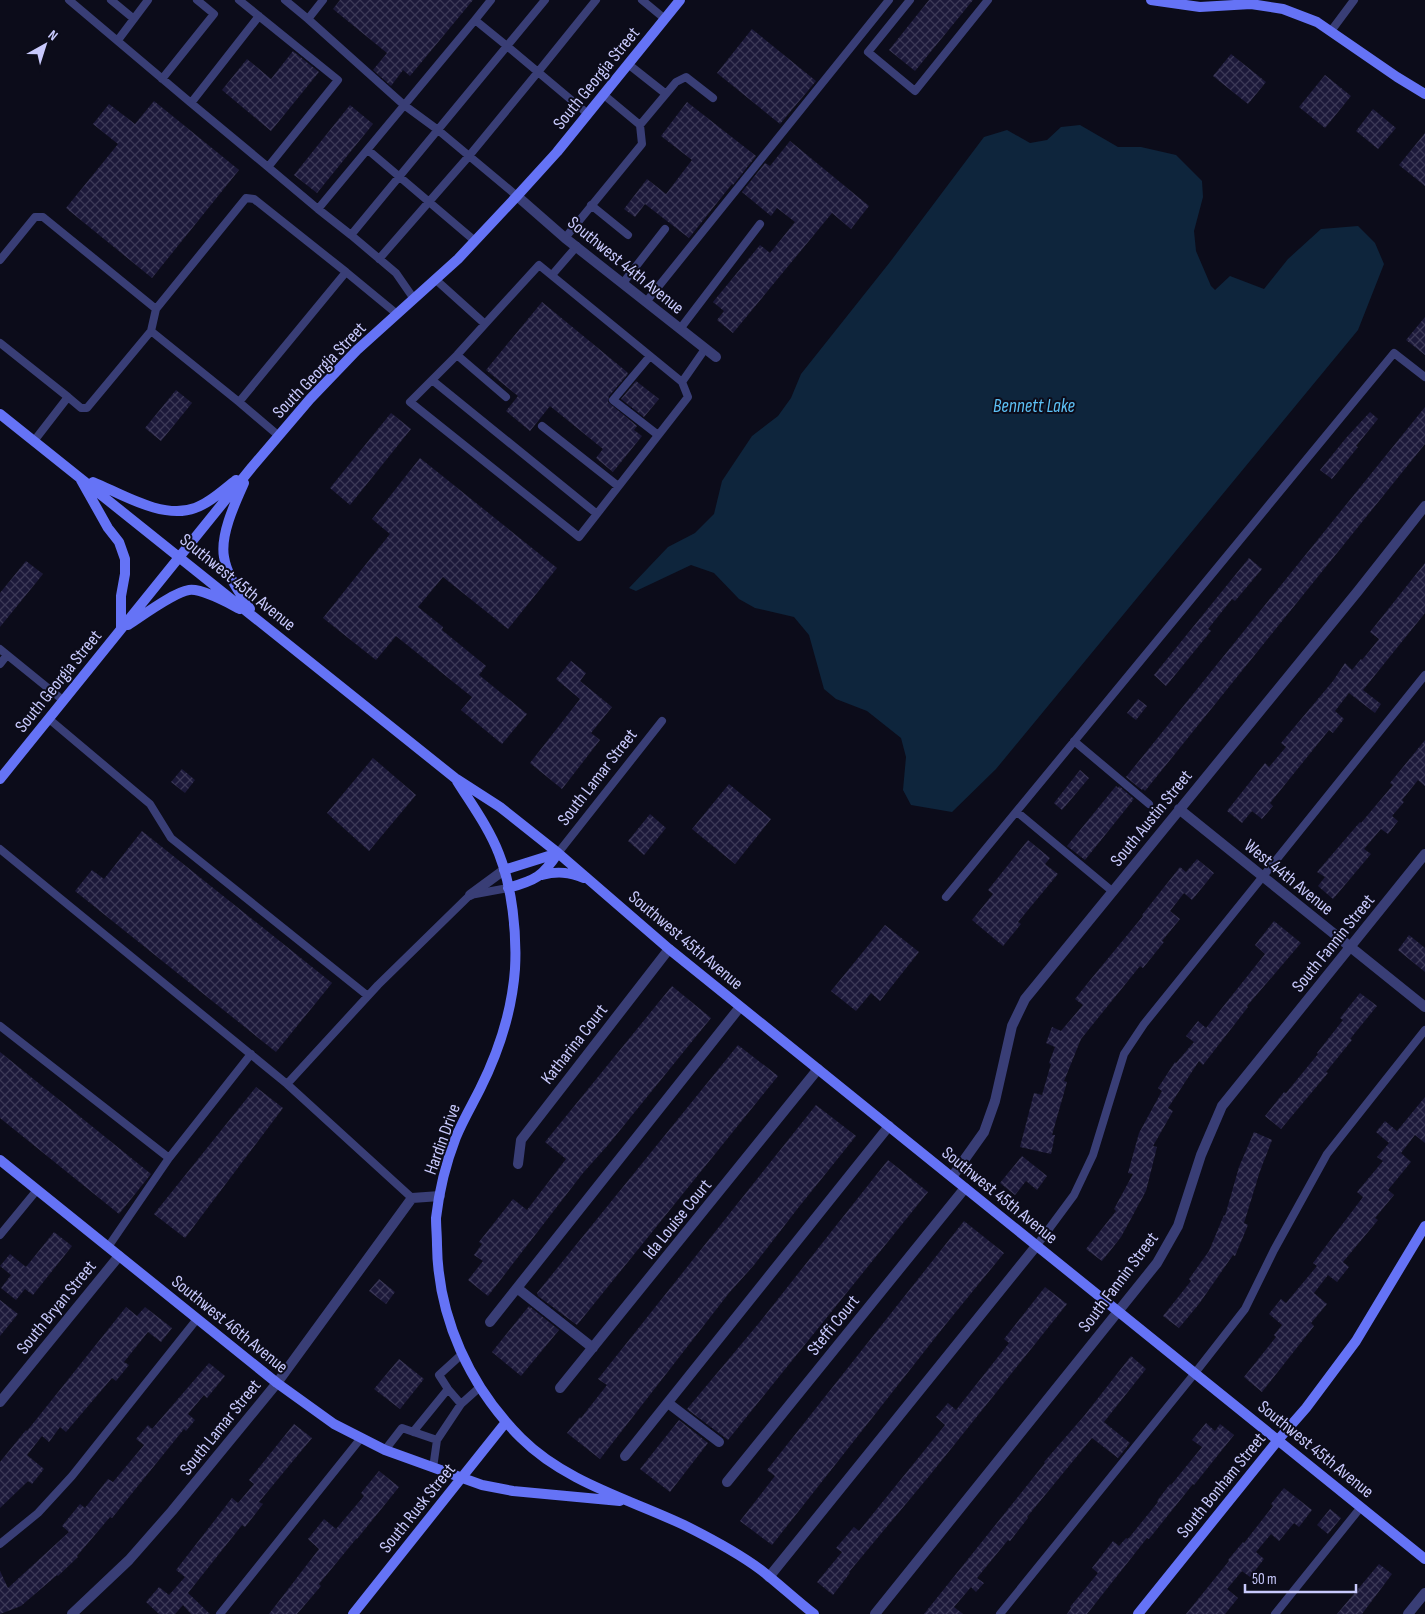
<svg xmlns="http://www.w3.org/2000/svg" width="1425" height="1614" viewBox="0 0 1425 1614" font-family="'Sofia Sans Condensed',sans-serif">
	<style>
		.water { fill: #0e253c }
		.building { fill: url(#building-cross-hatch) }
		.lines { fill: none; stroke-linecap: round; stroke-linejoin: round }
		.lane { stroke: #393e76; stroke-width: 8 }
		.street { stroke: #393e76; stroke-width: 10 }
		.secondary { stroke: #6573f6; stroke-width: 10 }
		.labels { text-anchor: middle; stroke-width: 4; stroke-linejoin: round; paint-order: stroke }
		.street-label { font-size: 18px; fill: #c8c9fc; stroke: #0c0c1a }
		.water-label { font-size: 19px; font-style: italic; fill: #5dc1f5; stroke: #0c0c1a }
	</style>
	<defs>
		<pattern id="building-cross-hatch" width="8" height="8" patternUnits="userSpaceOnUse" patternTransform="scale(1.25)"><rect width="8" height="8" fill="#1c193a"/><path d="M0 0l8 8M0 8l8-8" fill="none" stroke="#3c3957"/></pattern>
	</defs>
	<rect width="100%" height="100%" fill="#0c0c1a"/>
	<path class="water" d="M1080,125L1118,147H1141L1176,155L1202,181L1203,197L1194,231L1196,251L1211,286L1215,290L1230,276L1264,289L1288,259L1321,229L1358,226L1375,243L1384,264L1358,330L996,769L952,812L911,805L903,790L906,757L901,738L867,711L836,699L824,689L809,635L794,617L755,608L739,599L714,573L691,565L636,591L629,588L668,547L695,533L714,514L722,481L752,436L778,416L791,398L801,374L890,262L984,137L1007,130L1030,143L1047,140L1061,127Z"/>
	<path class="building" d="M340,0H473L410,76L403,70L391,86L373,70L387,53L333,9Z
		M929,0H973L915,71L889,50Z
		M752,29L816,81L780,124L717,73Z
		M293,51L319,72L271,131L222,90L247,59L271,79Z
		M1231,54L1266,82L1248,104L1213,76Z
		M1325,75L1351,96L1325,128L1299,107Z
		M154,101L239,170L152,278L66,208L118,144L93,124L109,104L135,124Z
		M687,102L756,156L733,185L732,184L689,238L645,204L635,217L624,209L647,179L666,194L692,160L661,136Z
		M350,105L373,124L317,193L294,175Z
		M1373,109L1396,128L1378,149L1356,131Z
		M1425,133V186L1399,165Z
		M790,141L869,206L851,229L832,213L733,333L717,320L724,311L713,302L760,245L770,253L795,222L777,208L771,216L742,192L765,163L770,166Z
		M542,302L627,372L628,374L609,396L608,402L637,426L634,430L642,436L613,472L596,458L603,449L550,406L530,431L506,411L518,396L486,370Z
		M1425,317V355L1406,340Z
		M636,381L659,399L644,417L621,399Z
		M176,390L192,403L161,441L145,428Z
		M1425,407V444L1145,791L1143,789L1142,790L1126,777Z
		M1370,412L1378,419L1356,446L1358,447L1332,479L1320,470L1346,438Z
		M391,413L411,429L350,505L330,488Z
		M420,458L557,568L508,629L443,577L418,607L443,627L442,630L486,666L479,675L527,714L502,744L461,710L472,697L396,636L376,660L323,618L390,534L372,519Z
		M1249,558L1262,569L1235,601L1232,599L1208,629L1211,631L1166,686L1154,675Z
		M26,561L43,574L0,627V593Z
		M1425,563V613L1363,690L1381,704L1375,713L1349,693L1335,711L1344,719L1333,733L1329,730L1270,803L1273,806L1262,819L1252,811L1242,823L1227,811L1265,763L1269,767L1286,747L1281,743L1333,681L1345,663L1352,670L1361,659L1362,660L1379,639L1370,632Z
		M571,661L586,673L580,681L612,707L591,733L600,740L562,789L530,763L580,699L556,679Z
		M1138,699L1147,706L1136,720L1127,713Z
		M1425,740V786L1418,780L1402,800L1404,802L1392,816L1398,821L1388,834L1381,829L1364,849L1371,854L1333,899L1318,886L1325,877L1317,872L1360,822L1361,823L1393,785L1390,783Z
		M373,758L416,795L369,851L327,813Z
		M182,769L195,780L185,793L171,782Z
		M1080,770L1089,778L1062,810L1054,803Z
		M729,784L771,819L735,864L692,829Z
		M1116,786L1118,788L1119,786L1134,799L1085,860L1067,846Z
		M650,814L666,828L644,855L628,841Z
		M142,831L332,983L276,1052L75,891L92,870L104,879Z
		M1028,840L1050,858L1045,864L1058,874L1018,922L1021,924L1003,946L972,920L993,894L988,890Z
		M1197,859L1214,873L1192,900L1184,893L1170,911L1180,919L1162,941L1164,942L1143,968L1140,966L1081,1039L1064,1081L1067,1082L1052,1135H1055L1051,1154L1020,1147L1034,1093L1042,1095L1051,1064L1049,1063L1055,1047L1046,1043L1052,1027L1061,1031L1083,1005L1075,999L1091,979L1143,916L1142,915L1180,867L1186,872Z
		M1274,921L1301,943L1247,1006L1248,1007L1203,1065L1199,1061L1168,1108L1173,1111L1153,1146L1157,1147L1146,1191L1121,1237L1102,1261L1086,1249L1116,1211L1114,1209L1133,1174L1128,1173L1139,1133L1162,1091L1158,1088L1175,1062L1176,1063L1194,1042L1186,1036L1198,1021L1206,1028L1265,954L1255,945Z
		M885,925L919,952L880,1001L871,993L856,1011L831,991Z
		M1409,935L1425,948V972L1398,950Z
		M672,986L711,1018L608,1145L583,1173L488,1296L468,1280L483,1261L474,1255L482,1244L479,1242L513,1199L527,1210L566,1159L545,1142Z
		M1360,993L1377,1006L1350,1039L1352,1040L1326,1072L1328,1073L1281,1129L1265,1116L1284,1092L1286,1093L1318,1054L1317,1053L1343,1020L1340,1018Z
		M738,1045L778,1076L577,1325L538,1296L537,1293Z
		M0,1052L151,1174L119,1214L0,1118Z
		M256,1087L283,1108L185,1238L154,1214Z
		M1425,1097V1143L1415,1135L1401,1153L1411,1162L1388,1190L1394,1195L1375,1218L1378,1220L1343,1262L1349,1267L1337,1282L1328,1275L1314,1293L1327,1304L1311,1323L1314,1326L1262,1392L1244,1377L1276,1337L1274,1335L1282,1325L1269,1314L1281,1299L1286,1303L1317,1266L1313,1263L1363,1197L1357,1192L1383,1161L1377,1157L1389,1143L1376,1132L1385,1121L1397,1131Z
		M816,1105L856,1136L798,1208L754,1265L729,1293L600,1459L567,1433L580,1417L581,1418L607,1385L598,1379Z
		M1254,1132L1272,1140L1260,1171L1244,1223L1248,1225L1235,1256L1233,1255L1199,1304L1179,1328L1163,1316L1191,1281L1189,1279L1209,1251L1224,1215L1225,1216L1239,1167Z
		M1022,1156L1047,1176L1037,1190L1026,1181L1015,1195L1000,1183Z
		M888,1160L928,1192L728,1440L687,1409L759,1323Z
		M964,1221L1004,1253L946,1324L772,1545L740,1521L775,1476L767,1470Z
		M54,1232L72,1246L33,1295L25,1289L16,1300L1,1288L11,1275L0,1266L10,1254L26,1267Z
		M379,1279L395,1292L386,1304L369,1291Z
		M1045,1287L1067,1304L930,1475L849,1572L850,1573L833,1595L817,1582L842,1552L836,1548L854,1527L859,1531L945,1425L936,1417L948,1403L956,1410L1009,1343L1004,1339Z
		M0,1300L18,1314L0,1336Z
		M529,1306L559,1330L521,1376L492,1352Z
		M126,1307L137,1316L145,1307L172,1328L161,1342L148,1332L124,1362L129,1365L116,1381L112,1378L66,1432L60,1427L49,1442L42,1436L27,1455L44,1469L32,1484L28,1481L0,1508V1462L26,1430L27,1431Z
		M1131,1356L1146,1369L1104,1422L1130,1443L1118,1458L1092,1438L1027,1517L1028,1518L1010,1541L1008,1540L977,1578L984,1583L976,1592L971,1587L954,1607L963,1614H924L1045,1463L1044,1462L1084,1416Z
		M399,1359L424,1379L400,1409L374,1389Z
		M209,1363L225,1376L207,1398L204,1395L188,1414L195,1420L186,1431L184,1429L112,1518L110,1517L77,1556L78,1557L58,1576L57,1575L21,1606L0,1614V1571L8,1588L69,1532L62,1526L80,1504L85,1508L108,1479L113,1482L144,1445L136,1439L148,1425L152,1429Z
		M679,1420L708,1443L670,1492L640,1469Z
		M1206,1423L1215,1431L1220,1424L1234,1435L1194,1485L1193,1484L1149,1539L1147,1538L1087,1614H1067L1071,1608L1070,1607L1098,1573L1092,1568L1113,1541L1119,1546L1126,1538L1128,1539L1158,1502L1157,1501L1170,1484L1171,1485L1202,1447L1192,1440Z
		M294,1424L312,1438L259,1502L263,1504L245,1527L242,1525L188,1593L210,1614H191L183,1605L175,1614H159L146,1602L159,1587L169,1595L185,1577L176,1570L232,1498L238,1503L254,1484L249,1480Z
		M379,1471L399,1487L357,1539H356L319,1584L321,1586L297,1614H269L319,1549L308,1539L324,1519L336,1529L364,1496L361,1493Z
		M1284,1488L1312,1510L1299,1527L1294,1523L1279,1541L1271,1534L1256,1552L1264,1559L1250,1577L1242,1571L1227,1589L1238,1598L1225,1614H1186L1229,1561L1228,1560L1243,1542L1244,1543L1273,1506L1271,1504Z
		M1330,1509L1341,1518L1328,1534L1317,1525Z
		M1379,1564L1392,1574L1362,1614H1337Z"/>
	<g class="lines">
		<path class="lane" d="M69,0L191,103
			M111,0L134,19
			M239,0L338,80L268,167L318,209
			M285,0L308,19L323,0
			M491,0L475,20L507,46L545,0
			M642,0L665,19
			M910,0L868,52L915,91L988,0
			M259,16L191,103L268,167
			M308,19L404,105L438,130L517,196
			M1331,31L1354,0
			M118,40L148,0
			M628,64L666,94
			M162,79L214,14L197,0
			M604,95L640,125
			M588,114L538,72L596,0
			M368,150L475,241
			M591,205L628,235
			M351,235L318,209L475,20
			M565,238L642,144L640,125L676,82L686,77L713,98
			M379,259L469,156L538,72L507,46L351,235L396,273L414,299
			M0,260L35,217H43L156,309L151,331L87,408H81L68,397L34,441
			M552,275L577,246
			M435,279L485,324L539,265L682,382L688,397L579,537L410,402L457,355L485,324
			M623,283L665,229
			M646,302L889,0
			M156,309L246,198L254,199L346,272
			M680,329L760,224
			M151,331L239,402L346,272L397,314
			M0,343L68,397
			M457,355L506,397
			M650,356L613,400L658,435
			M432,380L597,514
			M682,382L705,349
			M239,402L279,436
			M542,426L618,486
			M0,649L64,701
			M0,664L7,655
			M49,719L150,804L171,838L368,996
			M1074,741L1149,804
			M1017,812L1112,891
			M0,849L287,1084L412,1198
			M558,853L662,721
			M946,897L1394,353L1425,377
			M0,1026L169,1158
			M287,1084L378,985L470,895L508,888
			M0,1235L37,1190
			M1037,1245L1074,1195L1093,1155L1124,1054L1144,1024L1425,675
			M108,1247L169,1158L251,1054
			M461,1404L480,1387
			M413,1432L448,1389
			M437,1440L461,1404L448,1389L439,1375L462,1354
			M385,1450L402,1428L437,1440L433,1468
			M0,1544L38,1513L72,1476L197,1319
			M220,1614L361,1438
			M1000,1614L1195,1373L1245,1309L1274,1250L1327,1154L1425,1030
			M1275,1614L1361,1507"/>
		<path class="street" d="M517,196L565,238L716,357
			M1179,809L1425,1007
			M470,895L504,870
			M518,1164L521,1140L669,949
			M952,1177L984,1132L995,1101L1012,1026L1025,999L1358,591L1425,506
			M517,1288L593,1348
			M490,1322L740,1007
			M560,1388L818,1069
			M0,1402L119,1256
			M668,1403L719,1442
			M625,1456L889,1126
			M727,1482L965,1188
			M769,1577L1037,1245
			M72,1614L129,1560L172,1511L277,1383L412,1198L440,1196
			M875,1614L1157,1263L1178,1226L1201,1155L1222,1106L1425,854
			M1408,1614L1425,1593"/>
		<path class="secondary" d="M1151,0L1200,7L1251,4L1283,9L1317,22L1397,77L1425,94
			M0,414L455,778L500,807L558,853L669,949L1425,1559
			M81,480L108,528L119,542L125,559V574L121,596V629
			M93,482C122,494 163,520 195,508C210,503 223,490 236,480
			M244,483C235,503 220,535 224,557C227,576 240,593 250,609
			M128,625C142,616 174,592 189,590C202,588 228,603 240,609
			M0,779L252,467L310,399L357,350L458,259L517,196L557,152L680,0
			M457,781C472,805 489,828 499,854C512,887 517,933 515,969C512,1011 499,1051 480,1089C472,1105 463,1120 456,1137C446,1163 439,1191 436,1218C436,1227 437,1236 437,1245C438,1318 470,1387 521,1438C565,1482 629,1499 684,1525C710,1538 737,1552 761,1570C779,1584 796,1600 814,1614
			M504,870L558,853
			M542,875C557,871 569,872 584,878
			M508,888C536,880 542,877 558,853
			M0,1160L277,1383L334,1424L385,1450L482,1485L513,1491L620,1501
			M353,1614L506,1422
			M1138,1614L1278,1440L1306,1408L1356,1341L1425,1226"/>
	</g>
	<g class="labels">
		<g class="street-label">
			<text transform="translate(596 78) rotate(-51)" y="6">South Georgia Street</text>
			<text transform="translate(626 265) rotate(39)" y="6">Southwest 44th Avenue</text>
			<text transform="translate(319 370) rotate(-46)" y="6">South Georgia Street</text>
			<text transform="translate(238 582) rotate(39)" y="6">Southwest 45th Avenue</text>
			<text transform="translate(58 681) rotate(-51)" y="6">South Georgia Street</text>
			<text transform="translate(597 777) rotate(-52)" y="6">South Lamar Street</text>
			<text transform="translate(1151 818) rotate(-51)" y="6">South Austin Street</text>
			<text transform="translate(1289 877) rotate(39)" y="6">West 44th Avenue</text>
			<text transform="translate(686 940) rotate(40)" y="6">Southwest 45th Avenue</text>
			<text transform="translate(1333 943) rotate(-51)" y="6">South Fannin Street</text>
			<text transform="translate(574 1044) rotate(-52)" y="6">Katharina Court</text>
			<text transform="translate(442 1139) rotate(-70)" y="6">Hardin Drive</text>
			<text transform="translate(1000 1195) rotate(39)" y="6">Southwest 45th Avenue</text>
			<text transform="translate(677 1219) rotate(-51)" y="6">Ida Louise Court</text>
			<text transform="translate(1118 1282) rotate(-53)" y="6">South Fannin Street</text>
			<text transform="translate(56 1307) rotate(-51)" y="6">South Bryan Street</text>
			<text transform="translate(230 1324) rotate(39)" y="6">Southwest 46th Avenue</text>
			<text transform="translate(833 1325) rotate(-51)" y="6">Steffi Court</text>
			<text transform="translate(220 1427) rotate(-51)" y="6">South Lamar Street</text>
			<text transform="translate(1316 1449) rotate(39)" y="6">Southwest 45th Avenue</text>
			<text transform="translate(1221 1485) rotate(-51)" y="6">South Bonham Street</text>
			<text transform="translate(417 1508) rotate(-51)" y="6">South Rusk Street</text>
		</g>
		<g class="water-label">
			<text x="1034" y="412">Bennett Lake</text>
		</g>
	</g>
	<g transform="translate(45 45) rotate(39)" stroke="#0c0c1a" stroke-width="4" paint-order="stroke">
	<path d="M0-4L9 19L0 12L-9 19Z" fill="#c8c9fc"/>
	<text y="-8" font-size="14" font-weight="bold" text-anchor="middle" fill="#c8c9fc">N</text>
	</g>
	<path d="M1245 1584v8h111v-8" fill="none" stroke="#c8c9fc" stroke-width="2.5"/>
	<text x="1252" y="1584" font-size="15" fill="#c8c9fc" stroke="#0c0c1a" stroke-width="4" paint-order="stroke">50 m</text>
</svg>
